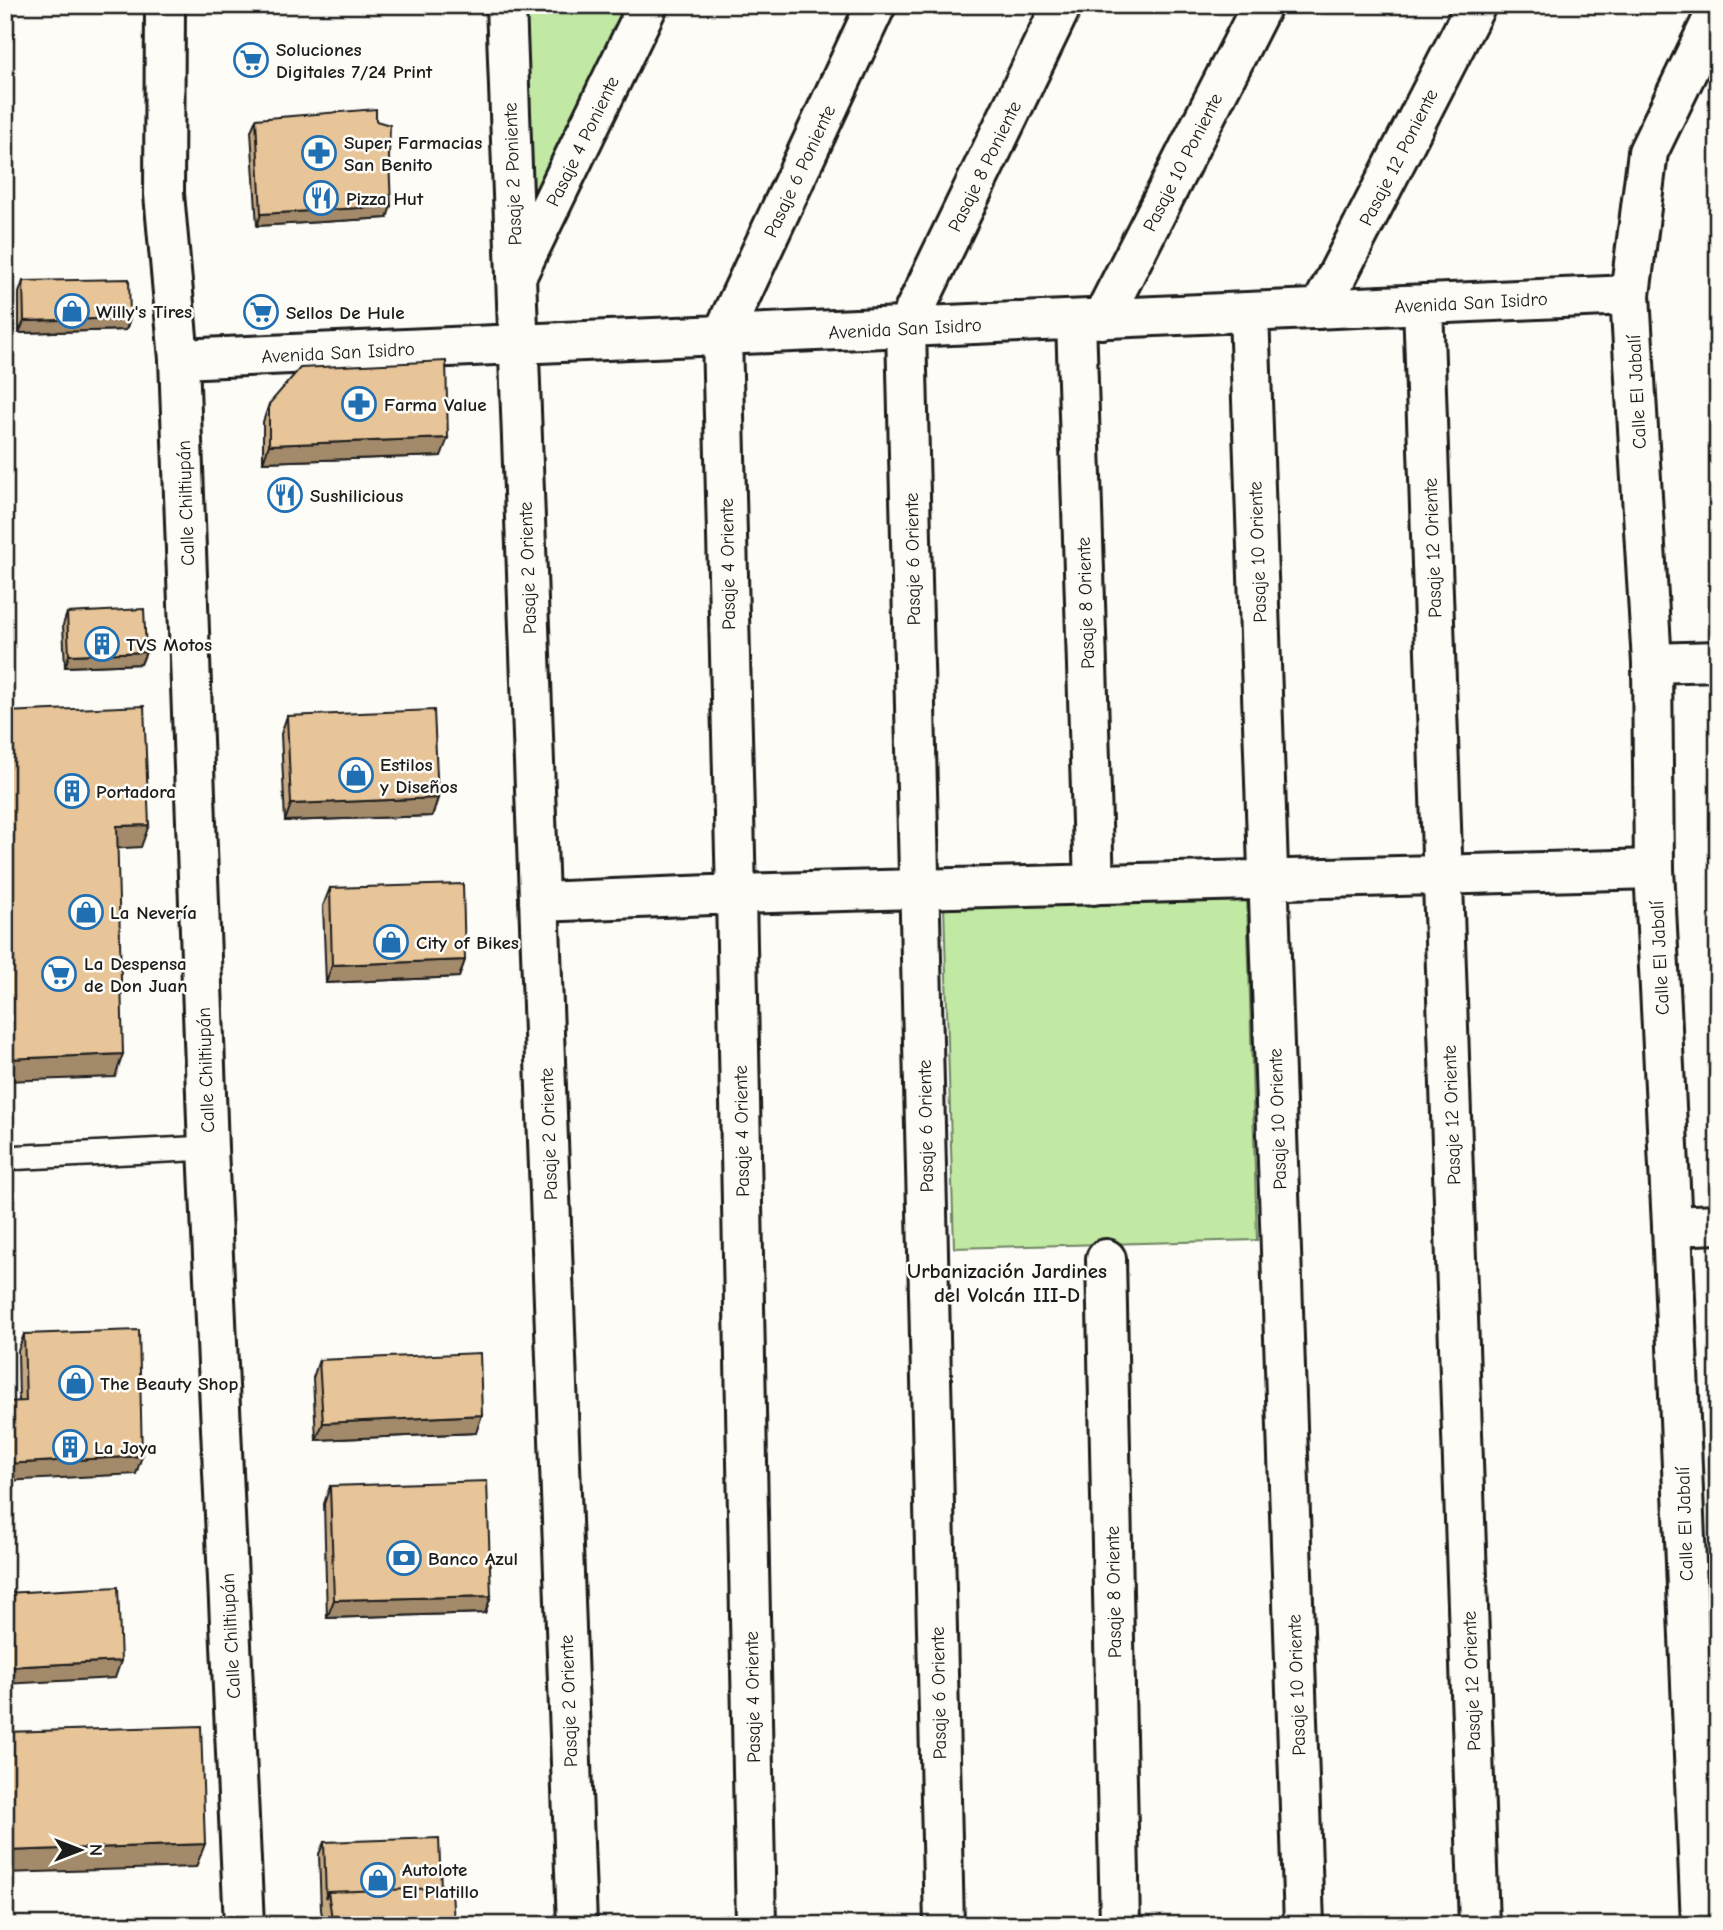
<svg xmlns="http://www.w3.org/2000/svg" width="1723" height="1930" viewBox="0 0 1723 1930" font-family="'Comic Neue',sans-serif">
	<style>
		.green { fill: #c1e9a4; stroke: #6e8260; stroke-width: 2 }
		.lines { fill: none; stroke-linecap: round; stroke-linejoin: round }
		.lane-casing { stroke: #1c1c1c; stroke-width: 28 }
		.street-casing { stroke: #1c1c1c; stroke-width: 44 }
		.secondary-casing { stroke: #1c1c1c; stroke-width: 44 }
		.lane { stroke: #fdfcf7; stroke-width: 23 }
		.street { stroke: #fdfcf7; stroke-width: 38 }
		.secondary { stroke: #fdfcf7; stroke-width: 38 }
		.wall { fill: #c7a984; stroke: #1c1c1c; stroke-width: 2 }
		.shaded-wall { fill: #a28a6b; stroke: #1c1c1c; stroke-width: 2 }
		.building { fill: #e7c599; stroke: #1c1c1c; stroke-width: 2 }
		.labels { text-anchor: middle; stroke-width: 5; stroke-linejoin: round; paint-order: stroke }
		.poi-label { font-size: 19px; font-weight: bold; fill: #1c1c1c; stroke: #fdfcf7; text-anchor: start }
		.street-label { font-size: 19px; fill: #1c1c1c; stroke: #fdfcf7 }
		.neighbourhood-label { font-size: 21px; font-weight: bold; fill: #1c1c1c; stroke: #fdfcf7 }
	</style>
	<rect width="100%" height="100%" fill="#fdfcf7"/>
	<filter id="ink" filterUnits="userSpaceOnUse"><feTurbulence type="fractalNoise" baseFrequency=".0143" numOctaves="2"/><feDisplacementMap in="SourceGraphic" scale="14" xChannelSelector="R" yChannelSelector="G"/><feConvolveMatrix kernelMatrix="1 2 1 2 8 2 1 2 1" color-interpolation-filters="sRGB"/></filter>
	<g filter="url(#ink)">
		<path class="green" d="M506,5H648L516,276Z
			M1247,896L1257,1240L954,1248L944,905Z"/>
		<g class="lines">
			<g class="lane-casing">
				<path id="lane" d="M5,1158L208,1148"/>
			</g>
			<g class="street-casing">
				<path id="street" d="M506,5L577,1925
					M519,271L648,5
					M1423,304L1479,1925
					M1320,309L1476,5
					M1249,312L1304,1925
					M1102,319L1262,5
					M1076,320L1094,885
					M179,359L1630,295
					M1652,663L1718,661
					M539,902L736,894L1654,869
					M1672,1226L1718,1224
					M1106,1259L1120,1925
					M756,1925L736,894L722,336L876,5
					M944,1925L906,328L1062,5"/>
			</g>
			<g class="secondary-casing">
				<path id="secondary" d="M165,5L164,194L179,359L208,1148L244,1925
					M1701,1925L1672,1226L1654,869L1652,663L1630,295L1648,152L1718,8"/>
			</g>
			<use href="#lane" class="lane"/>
			<use href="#street" class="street"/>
			<use href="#secondary" class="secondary"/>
		</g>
		<path class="wall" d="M256,119L387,218L257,226L251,131Z
			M23,281L130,318L126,330L19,333V293Z
			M269,404L441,456L263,462V422Z
			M67,613L146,652L141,664L65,667L63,625Z
			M287,716L438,798L432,816L285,821L281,734Z
			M330,888L465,960L459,977L326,983L323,906Z
			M24,1334L136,1474L19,1401L18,1351Z
			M319,1360L476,1433L316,1440L313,1378Z
			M330,1486L491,1596L485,1613L327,1618L324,1504Z
			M324,1842L441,1888L454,1925H324L321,1910L319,1854Z"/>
		<path class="shaded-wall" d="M391,206L387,218L257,226L261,214Z
			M130,318L126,330L19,333L24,321Z
			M448,438L441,456L263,462L269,445Z
			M146,652L141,664L65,667L69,655Z
			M438,798L432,816L285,821L291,804Z
			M149,825L141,847L109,849L117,826Z
			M465,960L459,977L326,983L332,965Z
			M123,1054L115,1077L5,1081V1059Z
			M482,1415L476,1433L316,1440L323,1423Z
			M142,1456L136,1474L5,1481V1464Z
			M491,1596L485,1613L327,1618L334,1600Z
			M121,1661L115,1678L5,1684V1667Z
			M205,1844L196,1867L5,1873V1851Z"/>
		<path class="building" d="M376,109V121L390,125L389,158L391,206L261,214L256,119Z
			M129,279L130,318L24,321L23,281Z
			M446,361L448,438L269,445V404L300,368Z
			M144,609L146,652L69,655L67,613Z
			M144,706L149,825L117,826L123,1054L5,1059V712Z
			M434,710L438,798L291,804L287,716Z
			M463,884L465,960L332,965L330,888Z
			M139,1330L142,1456L5,1464V1402L26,1401L24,1334Z
			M480,1353L482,1415L323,1423L319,1360Z
			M487,1481L491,1596L334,1600L330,1486Z
			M118,1587L121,1661L5,1667V1593Z
			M201,1726L205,1844L5,1851V1732Z
			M439,1838L441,1888L328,1892L326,1898L324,1842Z
			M443,1888L452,1890L454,1925H333L328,1892Z"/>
	</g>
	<defs>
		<g id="supermarket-ring" transform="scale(1.75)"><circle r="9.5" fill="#fdfcf7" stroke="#1f6fb2" stroke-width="1.5"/><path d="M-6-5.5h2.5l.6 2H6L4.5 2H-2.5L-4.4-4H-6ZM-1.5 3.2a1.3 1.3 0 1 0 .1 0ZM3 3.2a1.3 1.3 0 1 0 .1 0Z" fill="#1f6fb2"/></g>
		<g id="pharmacy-ring" transform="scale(1.75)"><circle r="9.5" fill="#fdfcf7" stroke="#1f6fb2" stroke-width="1.5"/><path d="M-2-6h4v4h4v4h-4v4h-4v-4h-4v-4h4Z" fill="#1f6fb2"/></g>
		<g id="restaurant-ring" transform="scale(1.75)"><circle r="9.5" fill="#fdfcf7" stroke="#1f6fb2" stroke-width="1.5"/><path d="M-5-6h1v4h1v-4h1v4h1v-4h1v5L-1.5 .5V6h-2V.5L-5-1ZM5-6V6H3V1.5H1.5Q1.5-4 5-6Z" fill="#1f6fb2"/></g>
		<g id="shop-ring" transform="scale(1.75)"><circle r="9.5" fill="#fdfcf7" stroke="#1f6fb2" stroke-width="1.5"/><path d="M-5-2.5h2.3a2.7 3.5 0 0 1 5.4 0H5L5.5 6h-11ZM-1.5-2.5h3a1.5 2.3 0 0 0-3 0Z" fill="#1f6fb2"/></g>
		<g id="building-ring" transform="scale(1.75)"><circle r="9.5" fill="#fdfcf7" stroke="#1f6fb2" stroke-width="1.5"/><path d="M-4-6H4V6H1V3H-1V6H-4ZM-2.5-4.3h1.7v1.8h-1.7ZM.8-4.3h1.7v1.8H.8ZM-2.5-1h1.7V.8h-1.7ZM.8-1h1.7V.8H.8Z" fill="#1f6fb2"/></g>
		<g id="bank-ring" transform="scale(1.75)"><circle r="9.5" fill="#fdfcf7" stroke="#1f6fb2" stroke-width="1.5"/><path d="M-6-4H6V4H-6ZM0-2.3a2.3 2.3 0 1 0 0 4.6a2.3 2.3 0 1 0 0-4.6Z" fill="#1f6fb2"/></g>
	</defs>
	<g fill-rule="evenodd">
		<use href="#supermarket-ring" x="251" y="60"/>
		<use href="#pharmacy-ring" x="319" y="153"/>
		<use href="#restaurant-ring" x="321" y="198"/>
		<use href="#shop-ring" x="72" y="311"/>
		<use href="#supermarket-ring" x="261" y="312"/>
		<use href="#pharmacy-ring" x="359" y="404"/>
		<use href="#restaurant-ring" x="285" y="495"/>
		<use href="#building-ring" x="102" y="644"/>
		<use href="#shop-ring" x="356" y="775"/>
		<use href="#building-ring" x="72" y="791"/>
		<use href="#shop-ring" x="86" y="912"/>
		<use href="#shop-ring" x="391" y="942"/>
		<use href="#supermarket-ring" x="59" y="974"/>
		<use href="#shop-ring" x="76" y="1383"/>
		<use href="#building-ring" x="70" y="1447"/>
		<use href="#bank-ring" x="404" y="1558"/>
		<use href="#shop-ring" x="378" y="1880"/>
	</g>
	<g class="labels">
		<g class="poi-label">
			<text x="276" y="56">Soluciones<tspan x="276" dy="22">Digitales 7/24 Print</tspan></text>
			<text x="344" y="149">Super Farmacias<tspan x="344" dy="22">San Benito</tspan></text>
			<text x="346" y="205">Pizza Hut</text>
			<text x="96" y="318">Willy's Tires</text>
			<text x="286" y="319">Sellos De Hule</text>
			<text x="384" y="411">Farma Value</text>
			<text x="310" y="502">Sushilicious</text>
			<text x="126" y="651">TVS Motos</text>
			<text x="380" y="771">Estilos<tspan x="380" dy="22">y Diseños</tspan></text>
			<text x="96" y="798">Portadora</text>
			<text x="110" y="919">La Nevería</text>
			<text x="416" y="949">City of Bikes</text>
			<text x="84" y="970">La Despensa<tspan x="84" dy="22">de Don Juan</tspan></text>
			<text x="100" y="1390">The Beauty Shop</text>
			<text x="94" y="1454">La Joya</text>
			<text x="428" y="1565">Banco Azul</text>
			<text x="402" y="1876">Autolote<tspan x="402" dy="22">El Platillo</tspan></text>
		</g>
		<g class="street-label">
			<text transform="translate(582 141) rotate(-64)" y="7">Pasaje 4 Poniente</text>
			<text transform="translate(1398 157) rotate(-63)" y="7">Pasaje 12 Poniente</text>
			<text transform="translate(1182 162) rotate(-63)" y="7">Pasaje 10 Poniente</text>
			<text transform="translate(984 166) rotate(-64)" y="7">Pasaje 8 Poniente</text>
			<text transform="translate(799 171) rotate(-65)" y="7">Pasaje 6 Poniente</text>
			<text transform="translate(512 174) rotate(-92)" y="7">Pasaje 2 Poniente</text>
			<text transform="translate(1471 302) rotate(-3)" y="7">Avenida San Isidro</text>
			<text transform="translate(905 328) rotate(-3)" y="7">Avenida San Isidro</text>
			<text transform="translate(338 352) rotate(-3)" y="7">Avenida San Isidro</text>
			<text transform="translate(1636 392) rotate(-93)" y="7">Calle El Jabalí</text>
			<text transform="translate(185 503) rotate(-92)" y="7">Calle Chiltiupán</text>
			<text transform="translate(1432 548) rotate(-92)" y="7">Pasaje 12 Oriente</text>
			<text transform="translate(1257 552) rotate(-92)" y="7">Pasaje 10 Oriente</text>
			<text transform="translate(912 559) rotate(-91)" y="7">Pasaje 6 Oriente</text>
			<text transform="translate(727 564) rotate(-91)" y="7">Pasaje 4 Oriente</text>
			<text transform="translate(527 568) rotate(-92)" y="7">Pasaje 2 Oriente</text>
			<text transform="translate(1085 603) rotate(-92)" y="7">Pasaje 8 Oriente</text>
			<text transform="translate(1659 958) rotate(-93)" y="7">Calle El Jabalí</text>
			<text transform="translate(205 1070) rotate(-92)" y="7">Calle Chiltiupán</text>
			<text transform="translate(1451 1115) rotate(-92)" y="7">Pasaje 12 Oriente</text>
			<text transform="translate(1277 1119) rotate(-92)" y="7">Pasaje 10 Oriente</text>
			<text transform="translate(925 1126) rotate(-91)" y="7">Pasaje 6 Oriente</text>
			<text transform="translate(741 1131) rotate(-91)" y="7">Pasaje 4 Oriente</text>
			<text transform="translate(548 1134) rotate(-92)" y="7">Pasaje 2 Oriente</text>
			<text transform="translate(1684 1524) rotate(-92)" y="7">Calle El Jabalí</text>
			<text transform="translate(1113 1592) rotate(-91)" y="7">Pasaje 8 Oriente</text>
			<text transform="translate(230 1636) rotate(-93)" y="7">Calle Chiltiupán</text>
			<text transform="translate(1471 1681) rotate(-92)" y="7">Pasaje 12 Oriente</text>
			<text transform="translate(1296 1685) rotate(-92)" y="7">Pasaje 10 Oriente</text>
			<text transform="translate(938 1693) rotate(-91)" y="7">Pasaje 6 Oriente</text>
			<text transform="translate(752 1697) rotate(-91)" y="7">Pasaje 4 Oriente</text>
			<text transform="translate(568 1701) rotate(-92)" y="7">Pasaje 2 Oriente</text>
		</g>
		<g class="neighbourhood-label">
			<text x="1007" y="1278">Urbanización Jardines<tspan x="1007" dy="24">del Volcán III-D</tspan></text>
		</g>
	</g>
	<rect width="1723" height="1930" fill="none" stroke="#fdfcf7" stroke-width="28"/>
	<rect x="14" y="14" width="1695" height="1902" fill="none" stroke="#1c1c1c" stroke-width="2.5" filter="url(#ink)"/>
	<g transform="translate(80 1850) rotate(90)" stroke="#fdfcf7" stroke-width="5" paint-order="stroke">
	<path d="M0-5L12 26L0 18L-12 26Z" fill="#1c1c1c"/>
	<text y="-10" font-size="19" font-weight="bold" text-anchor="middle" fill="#1c1c1c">N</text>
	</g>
</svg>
